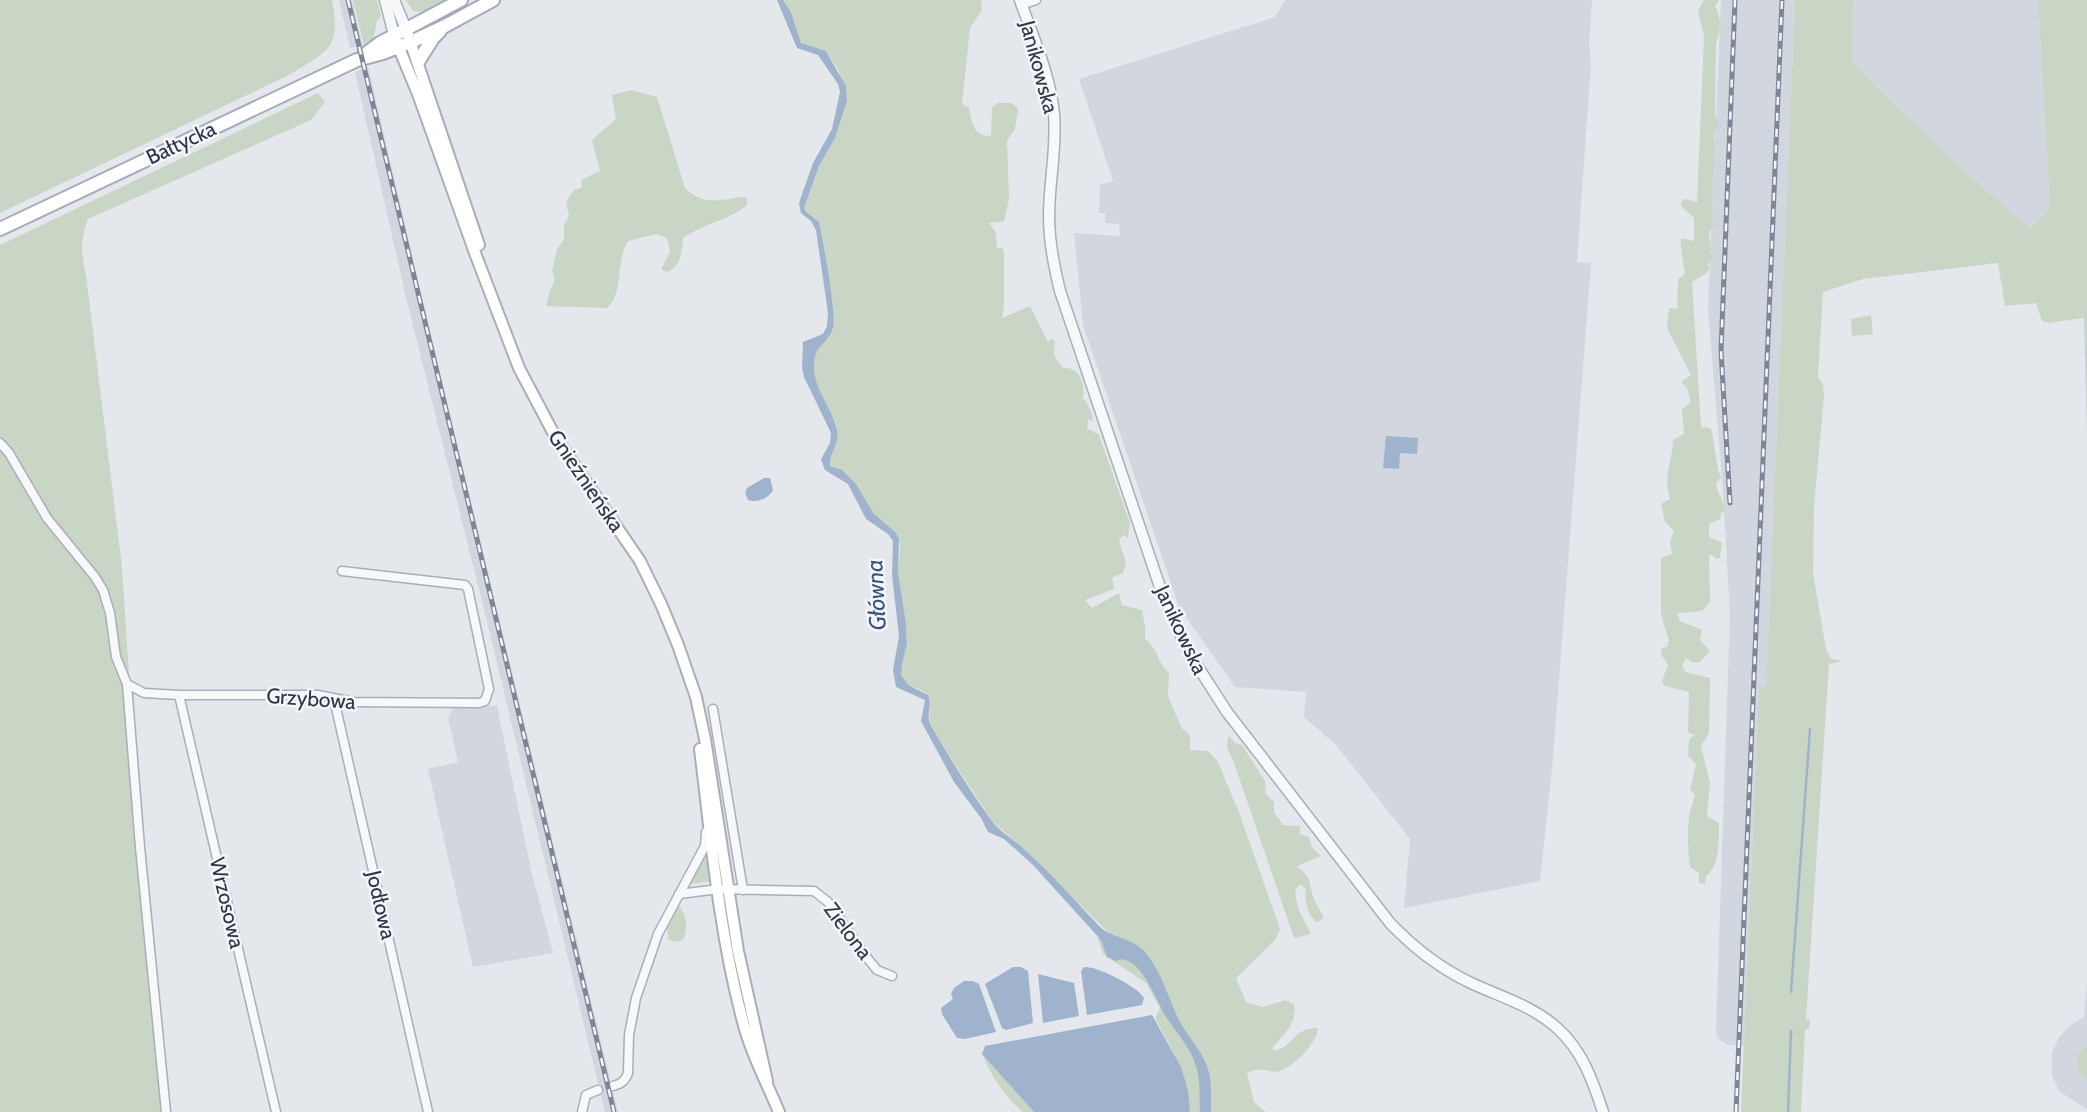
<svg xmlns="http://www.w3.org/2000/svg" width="2087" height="1112" viewBox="0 0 2087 1112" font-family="Cabin,sans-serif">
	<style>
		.built { fill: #d2d6de }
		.green { fill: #c9d6c5 }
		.water { fill: #9fb4cc }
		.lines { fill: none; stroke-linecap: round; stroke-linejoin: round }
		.stream { stroke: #9fb4cc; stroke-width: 2.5 }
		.minor-casing { stroke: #a9aeb7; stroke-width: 11 }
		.tertiary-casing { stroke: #a9aeb7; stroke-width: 13 }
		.secondary-casing { stroke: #a9aeb7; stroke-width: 14 }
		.primary-casing { stroke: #a3abb8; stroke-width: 16 }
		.minor { stroke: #f7f8fa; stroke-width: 8 }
		.tertiary { stroke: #f7f8fa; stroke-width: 10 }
		.secondary { stroke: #fff; stroke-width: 10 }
		.primary { stroke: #fff; stroke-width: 12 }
		.rail-casing { stroke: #7d8696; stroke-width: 5 }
		.rail { stroke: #f4f6f9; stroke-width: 2.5; stroke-dasharray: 8; stroke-linecap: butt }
		.labels { text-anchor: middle; stroke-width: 5; stroke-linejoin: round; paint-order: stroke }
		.street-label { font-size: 21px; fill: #2b3445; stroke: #f4f6f9 }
		.water-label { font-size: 23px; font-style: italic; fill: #34527a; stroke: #f4f6f9 }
	</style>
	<rect width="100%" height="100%" fill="#e4e7ec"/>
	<path class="built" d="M339,0H352L362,42L361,45L350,48Z
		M1285,0H1592L1589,45L1591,62L1577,262L1591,263L1553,758L1540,881L1404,908L1410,839L1336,745L1304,717L1306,692L1235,687L1179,607L1083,325L1074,233L1120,236L1119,224L1105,223V213H1099L1100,185L1113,181L1079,79L1275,17Z
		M1721,0H1795L1766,687H1759L1744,1045H1728L1717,1038L1716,1029L1730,614L1723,491L1708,308Z
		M1853,0H2038L2050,208L2030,228L1973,179L1852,63Z
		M368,66L417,277L618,1112H605L484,609L405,293L355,72Z
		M457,706H497L531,870L553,953L473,967L428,769L458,762L448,718L454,707Z
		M2087,982V1109L2059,1091L2052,1075V1053L2059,1037L2072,1024L2084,1017Z"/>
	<path class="green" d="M0,0H332C341,49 329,50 291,74L0,213Z
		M353,0H377L381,16L377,21L373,40L361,45L363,41Z
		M406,0H451C439,6 427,14 413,11Z
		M783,0H981L982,10L970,28L962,104L969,108C972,123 973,136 991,136L992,108L998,103H1012L1018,109L1015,129L1007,141L1009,199L1004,221L989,223L996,233L997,248H1002L1004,253V306L1002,318L1030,306L1048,342L1052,339L1055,342L1054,355L1063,368C1078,366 1086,384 1083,399C1088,402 1093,415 1093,421L1088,419L1087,428L1099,435L1130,523L1128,538L1123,535L1119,540L1126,563L1123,573L1112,578L1114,589L1085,600L1092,608L1119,593L1122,605L1142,610L1145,627V639C1158,648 1157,663 1169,673L1168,696L1181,727L1190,736V750L1208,751L1218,762L1240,815L1280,929L1275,940L1236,978L1246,1002L1263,1007L1285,1000L1294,1004C1298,1023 1283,1035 1272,1048L1274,1050C1292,1050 1291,1028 1318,1028C1318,1042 1293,1068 1279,1071C1267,1074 1265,1065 1247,1073L1254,1102L1266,1112H1190C1186,1072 1173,1052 1155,1018L1160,1008L1146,983L1103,954L1097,936L1116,937L1108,932L1024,849L993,822L930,726C927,717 934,701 927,694C919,686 905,689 901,675C898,665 906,654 907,643C908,619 898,596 898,572C898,561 902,551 899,540L874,514L856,484L839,469L830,466C829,453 840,444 837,430C833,409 815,392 814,370C812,343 828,346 833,329C836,318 824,239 820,228C815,219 808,216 804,208L819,166L835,138L847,101L846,91L838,69L826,51L805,45L799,40L791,12Z
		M1704,0H1719L1715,6C1722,19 1721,30 1716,43L1715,117L1719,122L1714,136L1715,143L1712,208L1713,227L1709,232L1711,249L1709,252L1714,257L1708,264L1710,267L1707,273L1692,282L1701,427L1710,428L1712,432L1718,470L1721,478L1716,483C1717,494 1724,500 1725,511L1721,513L1720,519L1709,524V537L1722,543L1720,558L1716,559L1712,555H1709L1710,602L1702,611L1677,613L1680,621L1702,630L1700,640L1710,651L1700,662L1693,663L1686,658L1682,665L1685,672L1710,678L1709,733L1701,746L1710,783L1707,816L1719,823C1719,839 1720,866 1706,876L1705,884L1699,883V873L1690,867C1688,851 1687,835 1689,818C1689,811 1693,804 1695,795L1690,790L1696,764L1688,756L1689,740L1694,735L1688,732L1689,692L1665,686L1662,681L1668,665L1661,654L1662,648L1667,647L1669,640L1661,615V558L1672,554L1670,542L1674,531L1665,522L1661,504L1670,499C1663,477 1672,463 1673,440L1684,434L1682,409L1691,402L1687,388L1681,382L1691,375L1667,328L1669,308L1677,309L1678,279L1685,274C1684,266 1680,246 1681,238L1694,241V218L1682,207L1681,202L1685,199L1697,202L1704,36L1698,11Z
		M1795,0H1853L1852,63L1973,179L2030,228L2050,208L2038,0H2087V437L2084,318L2048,323L2042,321L2036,303L2005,306L1998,263L1863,279L1823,292L1818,377L1823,385L1824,396L1814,507L1813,573L1826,649L1831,659L1843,661L1829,664L1806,1019L1810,1020L1809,1029H1805L1801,1112H1741L1759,687L1766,686Z
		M631,90L657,97L685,188C706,208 720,198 747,197V205C729,220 703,224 683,238C682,252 681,267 666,272L661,269L670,252L667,238L656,234L628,241C615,263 624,293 607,308L546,306L550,290L555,280L552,271L557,249L564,239V225L569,215L566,202L573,191L582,187L581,180L600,171L592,140L616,119L612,95Z
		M318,93L325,102L311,120L88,219C80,240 81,253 86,275L122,567L130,690L168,1112H0V245Z
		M1871,315L1873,334L1852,336L1851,319Z
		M1228,735L1235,743L1242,745L1265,781L1266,794L1274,802V812L1283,825L1300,826V834L1309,837L1312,847L1321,856L1297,866C1312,878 1308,880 1313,896C1315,904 1321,911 1324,918L1317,922C1307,915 1304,900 1306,888L1299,884L1295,892L1298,908L1311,934L1294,938L1233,760L1227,748Z
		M709,850L712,881L690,884L689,883Z
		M680,907C687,916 688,930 683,940L674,942L668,939L667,925L676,908Z
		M2087,1046V1079C2074,1070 2074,1055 2087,1046Z
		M982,1054L1034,1112H1022C1005,1096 991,1076 982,1054Z"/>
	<path class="water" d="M777,0H783L791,12L801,43L826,51L846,86L847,101L835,138L819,166L804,208L806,212L819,222C823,239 837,316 833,328C829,344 814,344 814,365C813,389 832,407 837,430C840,444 829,453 830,466L842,470L856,484L874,514L896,533L899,540L898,573L906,624L907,644L902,664L901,675L908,685L928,695C933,706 925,716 931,726C950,758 970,791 992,821C1001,833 1015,840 1025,850C1051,874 1076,901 1100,927C1113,938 1131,938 1143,950C1160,967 1169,1000 1180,1022C1189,1039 1202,1050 1208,1069C1212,1081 1211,1099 1211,1112H1200C1199,1096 1201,1078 1195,1063C1189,1046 1176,1032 1166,1017C1157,1002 1138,950 1116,961L1107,957L1101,940L1033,865L1004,839L988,832L981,818L954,782L921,721L925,700L896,687L893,670L899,636L892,575L893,541L888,534L866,519L848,484L825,470L821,459L830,443L831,433L804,377L802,368L803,342L823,334L827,326L828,313L816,230L811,221L801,213L799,203L813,163L832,129L840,92L838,84L818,55L797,48Z
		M1386,436L1418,438L1417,454L1400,453L1399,469L1383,468Z
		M764,478H770L773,490C768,499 757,503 748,500L745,493L747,488Z
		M1013,967H1021L1028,971L1033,1023L1006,1030L1002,1028L985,984Z
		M1084,967C1097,966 1137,986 1144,998L1142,1005L1087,1015L1081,971Z
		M1038,974L1074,983L1079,1016L1043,1023Z
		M964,981H973L979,984L996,1032L965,1039L957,1038L942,1014L941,1008L953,999L951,994L954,988Z
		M1152,1015L1181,1067L1188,1090L1190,1112H1034L982,1054L985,1046L990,1045Z"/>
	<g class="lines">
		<path class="stream" d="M1791,992L1810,729
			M1788,1112L1791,1031"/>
		<g class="minor-casing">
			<path id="minor" d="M1021,5L1036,0
				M0,443L9,453L47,518L95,577L103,590L110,613L116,657L127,684L140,847L166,1112
				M127,684L144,693L179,695H318L353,702L479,703L485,701L489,689L468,589L465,585L342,571
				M179,695L276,1112
				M334,699L428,1112
				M713,709L743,890
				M679,894L719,889L814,891L828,902L868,959L877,970L892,976
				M613,1086C621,1084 625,1081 628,1073L629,1035L636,998L658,934L705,846L706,832
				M582,1112L586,1095L598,1090"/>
		</g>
		<g class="tertiary-casing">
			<path id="tertiary" d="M385,0L394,35
				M394,0L406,29
				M1020,0C1033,37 1050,74 1054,114C1057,149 1049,182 1049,216C1049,242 1054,267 1060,291L1163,596L1189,653L1227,712L1390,923C1414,948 1439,968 1471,983C1501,997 1533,1006 1557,1028C1582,1050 1593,1081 1603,1112"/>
		</g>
		<g class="secondary-casing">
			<path id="secondary" d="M406,29L479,245
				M396,41L418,94L475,253L519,368L556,438L640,561L661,604L678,645L696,697L705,739L738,951L767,1081
				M700,749C711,838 719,931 742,1018C750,1051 766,1081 779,1112"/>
		</g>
		<g class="primary-casing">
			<path id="primary" d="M364,55L380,43L461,0
				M418,62L433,38L440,31
				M0,229L357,60L383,53L411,42L445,26L493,0"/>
		</g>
		<use href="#minor" class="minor"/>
		<use href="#tertiary" class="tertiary"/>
		<use href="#secondary" class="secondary"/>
		<use href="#primary" class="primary"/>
		<g class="rail-casing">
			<path id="rail" d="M348,0L614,1112
				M1730,503L1721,351L1735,0
				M1736,1112L1782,0"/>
		</g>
		<use href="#rail" class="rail"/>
	</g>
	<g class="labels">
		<g class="street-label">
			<text transform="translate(1039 67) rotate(75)" y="7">Janikowska</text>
			<text transform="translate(181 143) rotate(-25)" y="7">Bałtycka</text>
			<text transform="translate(586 481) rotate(56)" y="7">Gnieźnieńska</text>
			<text transform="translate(1181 630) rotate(65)" y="7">Janikowska</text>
			<text transform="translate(311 699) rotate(4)" y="7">Grzybowa</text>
			<text transform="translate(227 903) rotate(77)" y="7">Wrzosowa</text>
			<text transform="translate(381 905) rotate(77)" y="7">Jodłowa</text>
			<text transform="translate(848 931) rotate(53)" y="7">Zielona</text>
		</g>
		<g class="water-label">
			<text transform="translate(876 595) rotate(-93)" y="8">Główna</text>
		</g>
	</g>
</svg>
